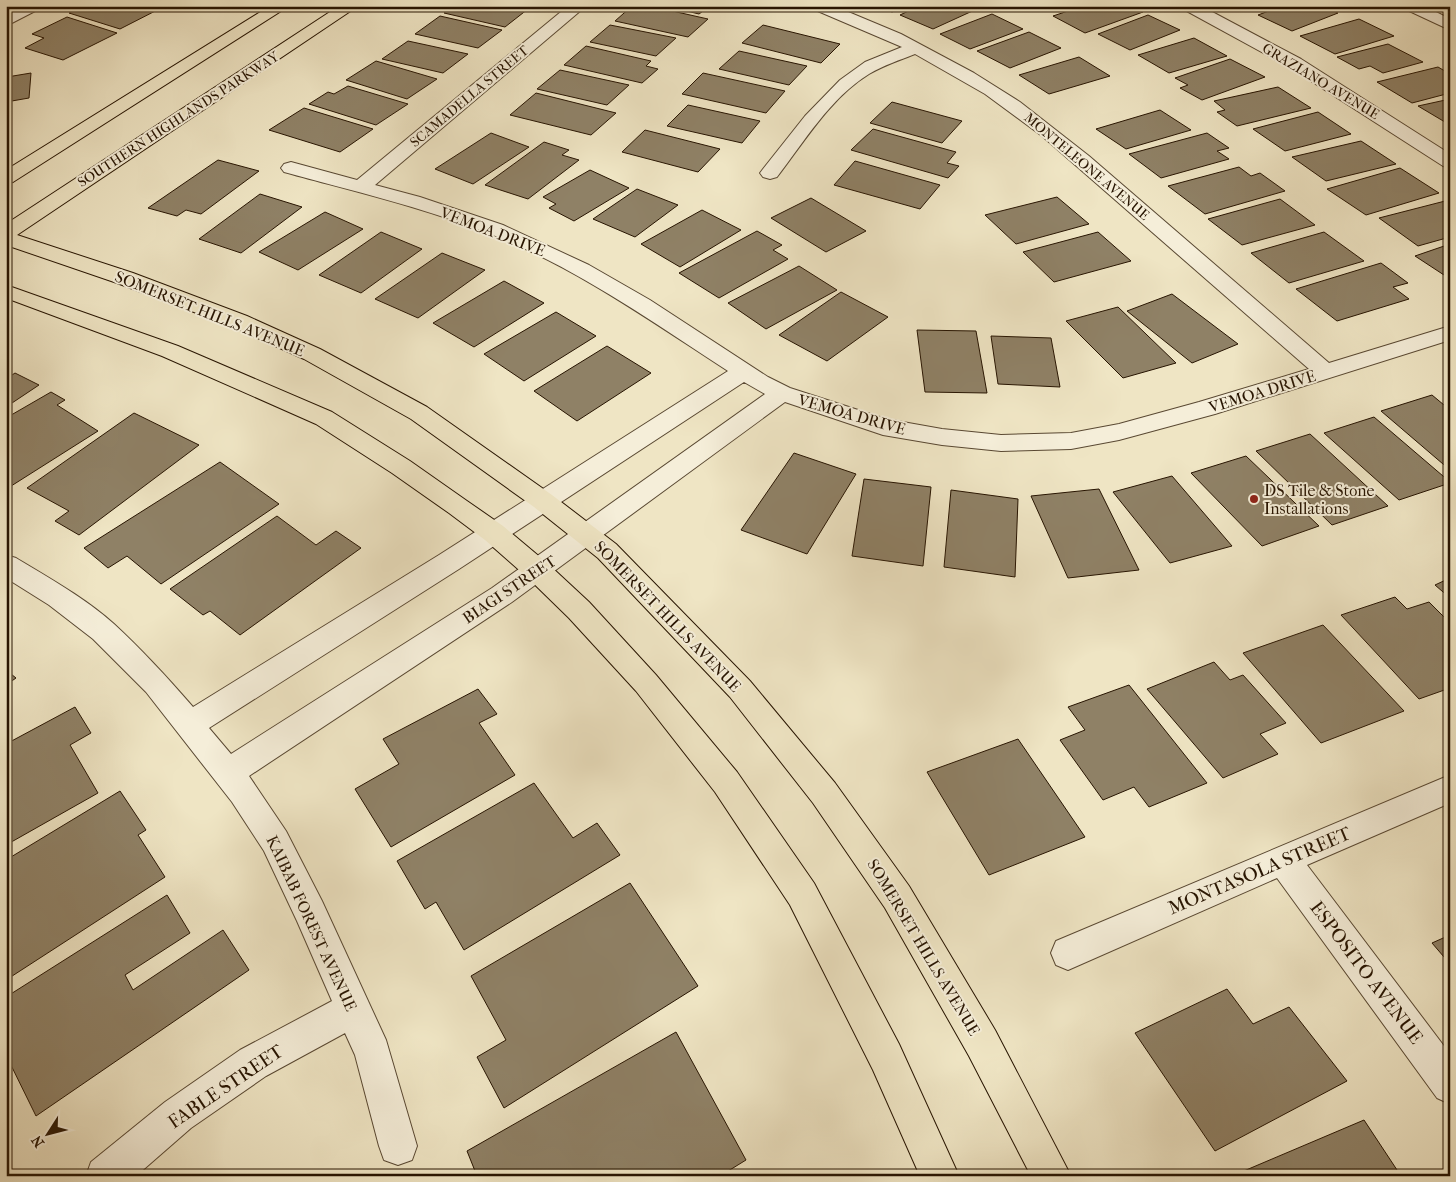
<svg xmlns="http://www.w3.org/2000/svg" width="1456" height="1182" viewBox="0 0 1456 1182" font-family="'IM FELL French Canon',serif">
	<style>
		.building { fill: #8f8166; stroke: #271401 }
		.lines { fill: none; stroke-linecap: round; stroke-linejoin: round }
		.minor-casing { stroke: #594832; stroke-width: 2 }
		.major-casing { stroke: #271401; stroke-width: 2 }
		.minor { fill: #f5eed9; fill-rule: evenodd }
		.major { fill: #efe5c4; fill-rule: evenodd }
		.poi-dot { fill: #8f2418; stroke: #f5eed9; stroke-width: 2 }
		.labels { text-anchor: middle; stroke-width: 4; stroke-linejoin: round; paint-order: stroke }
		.far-street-label { font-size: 14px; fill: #271401; stroke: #f5eed9 }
		.street-label { font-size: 16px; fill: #271401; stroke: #f5eed9 }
		.poi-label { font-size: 16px; fill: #271401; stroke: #f5eed9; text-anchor: start }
		.near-street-label { font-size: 19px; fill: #271401; stroke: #f5eed9 }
	</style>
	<rect width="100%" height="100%" fill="#efe5c4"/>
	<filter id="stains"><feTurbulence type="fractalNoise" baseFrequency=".004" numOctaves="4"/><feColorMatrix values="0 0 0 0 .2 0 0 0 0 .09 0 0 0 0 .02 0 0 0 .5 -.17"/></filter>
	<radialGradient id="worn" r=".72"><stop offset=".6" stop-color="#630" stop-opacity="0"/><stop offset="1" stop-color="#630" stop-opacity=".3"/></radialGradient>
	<path class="building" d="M83,6H165L120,29L69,13Z
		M453,6H514L528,9L505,27L444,13Z
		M632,6H650L708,19L688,37L615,21Z
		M666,6H710L699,14Z
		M878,6H906L892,12Z
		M919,6H974L979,8L933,29L900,15Z
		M1083,6H1131L1143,12L1085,33L1053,16Z
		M1242,6H1268L1253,11Z
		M1282,6H1324L1338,13L1292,31L1258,15Z
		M992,14L1023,29L970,49L940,34Z
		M1148,15L1180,30L1130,50L1098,34Z
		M440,16L502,30L478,48L415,34Z
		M67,17L117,33L63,60L25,48L44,38L32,34Z
		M1359,19L1394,36L1335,54L1300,36Z
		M610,25L676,38L656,56L590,42Z
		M763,25L840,44L821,63L742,43Z
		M1029,32L1061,48L1010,68L977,51Z
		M1194,38L1227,56L1169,73L1138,55Z
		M408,41L468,54L443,73L382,59Z
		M1388,44L1423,62L1383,73L1370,66L1359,69L1337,57Z
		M586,46L651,61L646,66L658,69L642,83L564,65Z
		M739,51L807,66L789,85L719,69Z
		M1079,57L1110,76L1049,94L1019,75Z
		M1230,59L1265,77L1202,100L1180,88L1188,85L1175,78Z
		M376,61L437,79L407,99L346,80Z
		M1438,67L1450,74V93L1412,103L1377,82Z
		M6,68H8L7,77L31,73L29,98L6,102Z
		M560,70L629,85L607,105L537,89Z
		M703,73L785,91L766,113L682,94Z
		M348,86L408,104L376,125L309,104L328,92L334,94Z
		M1278,87L1311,108L1237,126L1217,112L1225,110L1214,101Z
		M536,93L616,113L591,135L510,115Z
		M1450,99V125L1418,106Z
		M892,102L962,121L942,143L870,123Z
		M688,105L760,121L742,143L667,126Z
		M304,108L373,129L340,152L269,130Z
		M1160,110L1191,130L1126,149L1096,129Z
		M1318,112L1351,134L1285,151L1253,129Z
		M873,129L956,152L947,163L959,166L948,178L851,150Z
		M645,130L720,149L698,172L622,152Z
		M491,133L529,147L473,184L435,169Z
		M1207,133L1229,148L1217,151L1229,159L1161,178L1129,154Z
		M1361,141L1396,164L1326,181L1292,157Z
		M544,142L569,150L562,155L579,160L528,199L485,185Z
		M218,160L259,171L201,214L186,210L177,216L148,208Z
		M855,161L940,185L920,209L834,185Z
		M1239,167L1251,176L1260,173L1285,191L1205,214L1168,186Z
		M1400,168L1439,193L1366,215L1327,189Z
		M590,170L629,188L574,221L549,208L556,204L543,197Z
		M637,189L678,205L635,237L593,219Z
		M260,194L302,207L241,253L199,239Z
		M1057,197L1089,224L1016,244L985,215Z
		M811,198L866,231L826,252L771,218Z
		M1280,199L1315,225L1242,245L1208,219Z
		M1449,200L1450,237L1418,246L1379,218Z
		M702,210L741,230L680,267L641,244Z
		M325,212L363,229L298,270L259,252Z
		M757,231L782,245L773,250L788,259L719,298L679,273Z
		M381,232L422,249L361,293L319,275Z
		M1098,232L1131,261L1054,282L1023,252Z
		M1324,232L1364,261L1289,283L1251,253Z
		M1450,244V273L1444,275L1415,256Z
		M442,253L485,270L418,318L375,299Z
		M1381,263L1408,283L1393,287L1409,299L1337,321L1296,289Z
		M799,266L837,290L766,329L728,303Z
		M504,281L544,303L474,347L433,323Z
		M841,292L888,317L827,361L779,335Z
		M1172,294L1238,344L1192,363L1127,311Z
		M1118,307L1176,363L1123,378L1066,321Z
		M556,312L596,336L524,381L484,354Z
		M917,330L976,331L987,393L925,392Z
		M991,336L1051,338L1060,387L998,384Z
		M607,346L651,373L577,421L534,391Z
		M15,373L39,385L6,407V379Z
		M51,392L65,400L57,405L98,431L8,488L6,487V418Z
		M1432,395L1450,410V470L1381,411Z
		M134,413L199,445L79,535L55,521L69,511L27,488Z
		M1374,417L1450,482V483L1399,500L1324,433Z
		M1310,434L1388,506L1332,525L1256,451Z
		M794,453L856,474L807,554L741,530Z
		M1246,456L1319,526L1262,546L1191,473Z
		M220,462L279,504L161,584L127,556L108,568L84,548Z
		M1172,476L1232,546L1170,563L1113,492Z
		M864,479L931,487L923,566L852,556Z
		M1099,489L1139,570L1068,578L1031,496Z
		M951,490L1018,499L1015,577L944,567Z
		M277,516L316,545L336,531L361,548L240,635L210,611L203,615L170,589Z
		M1450,578V598L1435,585Z
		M1395,597L1407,609L1429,602L1450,623V640L1446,642L1450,646V688L1419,699L1341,615Z
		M1323,625L1404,711L1321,743L1243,653Z
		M1214,662L1230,680L1243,675L1286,723L1260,734L1278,754L1223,778L1147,689Z
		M6,670L16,678L6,685Z
		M1129,685L1207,783L1149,807L1134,787L1103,800L1060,740L1085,730L1068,707Z
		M478,689L497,714L479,723L515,775L391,847L355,789L399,764L383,739Z
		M75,707L91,733L70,745L98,793L6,845V744Z
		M1018,739L1085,837L989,875L927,772Z
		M534,783L573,838L597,823L620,855L464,950L436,902L425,909L397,861Z
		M120,791L146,830L138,835L165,877L6,980V860Z
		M630,883L698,986L504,1108L477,1057L506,1040L471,976Z
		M167,895L190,933L125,975L133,990L223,930L249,970L36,1116L6,1055V997Z
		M1450,935V964L1432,943Z
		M1227,989L1253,1024L1289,1007L1347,1081L1215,1151L1135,1033Z
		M676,1032L746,1160L720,1176H477L467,1151Z
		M1364,1120L1401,1176H1232Z"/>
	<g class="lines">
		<g class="minor-casing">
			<path id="minor" d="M21,6H41L39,9L6,26V14Z
				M568,6H586L375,185L420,197L503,225L589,265L650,300L768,377L790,388L886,419L942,429L1001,435L1071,433L1119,424L1199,402L1309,369L1042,136L985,94L915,54C900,60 884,65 869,74C830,98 804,142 777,177L770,179L763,177L760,173L763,169L805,116L840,80L865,62L902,47L813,9L811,6H834L901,34L974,73L1020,102L1089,156L1329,363L1450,326V340L1215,414L1119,440L1071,449L1001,451L942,445L883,435L785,402L512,602L249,776L286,831L322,901L386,1040L417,1146L412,1160L398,1165L384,1160L379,1146L355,1055L345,1033L266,1076L191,1128L136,1176H86L91,1162L165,1102L240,1050L332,1001L297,921L264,851L232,802L146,692L93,639L49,605L6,578V555L16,558C49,578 85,598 114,624C142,650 168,678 193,707L439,555L728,371C651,321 574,266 488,233C422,207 353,191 284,172L281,168L284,164L291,162L357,180ZM744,382L765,394L492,588L231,754L209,728L459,569Z
				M1181,6H1201L1301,59L1450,154V168L1443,166L1289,67L1183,9Z
				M1403,6H1424L1450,19V30L1405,9Z
				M1450,775V803L1307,865L1450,1054V1104L1437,1098L1277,878L1068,970L1056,965L1051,953L1056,941Z"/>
		</g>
		<g class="major-casing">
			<path id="major" d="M270,6H289L13,182L6,184V170Z
				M339,6H358L17,235L133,273L247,316L320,349L427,407L552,495L616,544L750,681L835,783L909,886L995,1030L1071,1176H1031L969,1056L885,908L813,803L730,697L598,558L534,507L411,419L304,359L231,326L117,283L6,245V224Z
				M6,285L178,346L332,412L410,461L467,501L503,526L547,563L589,602L656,675L737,772L814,883L899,1044L959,1176H920L873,1070L790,905L715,792L636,691L569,618L527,577L485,540L449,513L392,473L316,424L162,356L6,298Z"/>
		</g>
		<use href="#minor" class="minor"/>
		<use href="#major" class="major"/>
	</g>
	<circle class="poi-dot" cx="1254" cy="499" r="5"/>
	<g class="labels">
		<g class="far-street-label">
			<text transform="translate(1321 81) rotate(31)" y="5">GRAZIANO AVENUE</text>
			<text transform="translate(469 96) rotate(-40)" y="5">SCAMADELLA STREET</text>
			<text transform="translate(178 119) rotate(-33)" y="5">SOUTHERN HIGHLANDS PARKWAY</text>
			<text transform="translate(1087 166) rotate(40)" y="5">MONTELEONE AVENUE</text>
		</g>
		<g class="street-label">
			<text transform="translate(493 231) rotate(21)" y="6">VEMOA DRIVE</text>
			<text transform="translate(210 313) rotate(22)" y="6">SOMERSET HILLS AVENUE</text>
			<text transform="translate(1262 391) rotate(-17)" y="6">VEMOA DRIVE</text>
			<text transform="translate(852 414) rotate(16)" y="6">VEMOA DRIVE</text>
			<text transform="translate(509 589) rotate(-34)" y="6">BIAGI STREET</text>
			<text transform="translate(668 616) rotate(46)" y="6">SOMERSET HILLS AVENUE</text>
			<text transform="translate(312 923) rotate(65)" y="6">KAIBAB FOREST AVENUE</text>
			<text transform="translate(924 947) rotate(59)" y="6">SOMERSET HILLS AVENUE</text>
		</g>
		<g class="poi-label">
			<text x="1264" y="496">DS Tile &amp; Stone<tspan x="1264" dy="18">Installations</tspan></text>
		</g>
		<g class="near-street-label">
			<text transform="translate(1259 870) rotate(-23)" y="7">MONTASOLA STREET</text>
			<text transform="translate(1367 972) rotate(53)" y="7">ESPOSITO AVENUE</text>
			<text transform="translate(225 1086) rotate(-34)" y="7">FABLE STREET</text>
		</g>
	</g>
	<rect width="1456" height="1182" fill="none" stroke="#efe5c4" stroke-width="25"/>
	<rect x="8" y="8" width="1441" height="1167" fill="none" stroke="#271401" stroke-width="2.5"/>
	<rect x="12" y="12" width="1431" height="1157" fill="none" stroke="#271401"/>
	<g transform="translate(48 1134) rotate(234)" stroke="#f5eed9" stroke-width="4" paint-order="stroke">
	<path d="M0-4L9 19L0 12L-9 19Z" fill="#271401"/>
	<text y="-8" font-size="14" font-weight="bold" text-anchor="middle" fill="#271401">N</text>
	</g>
	<rect width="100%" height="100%" filter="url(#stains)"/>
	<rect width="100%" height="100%" fill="url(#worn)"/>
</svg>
